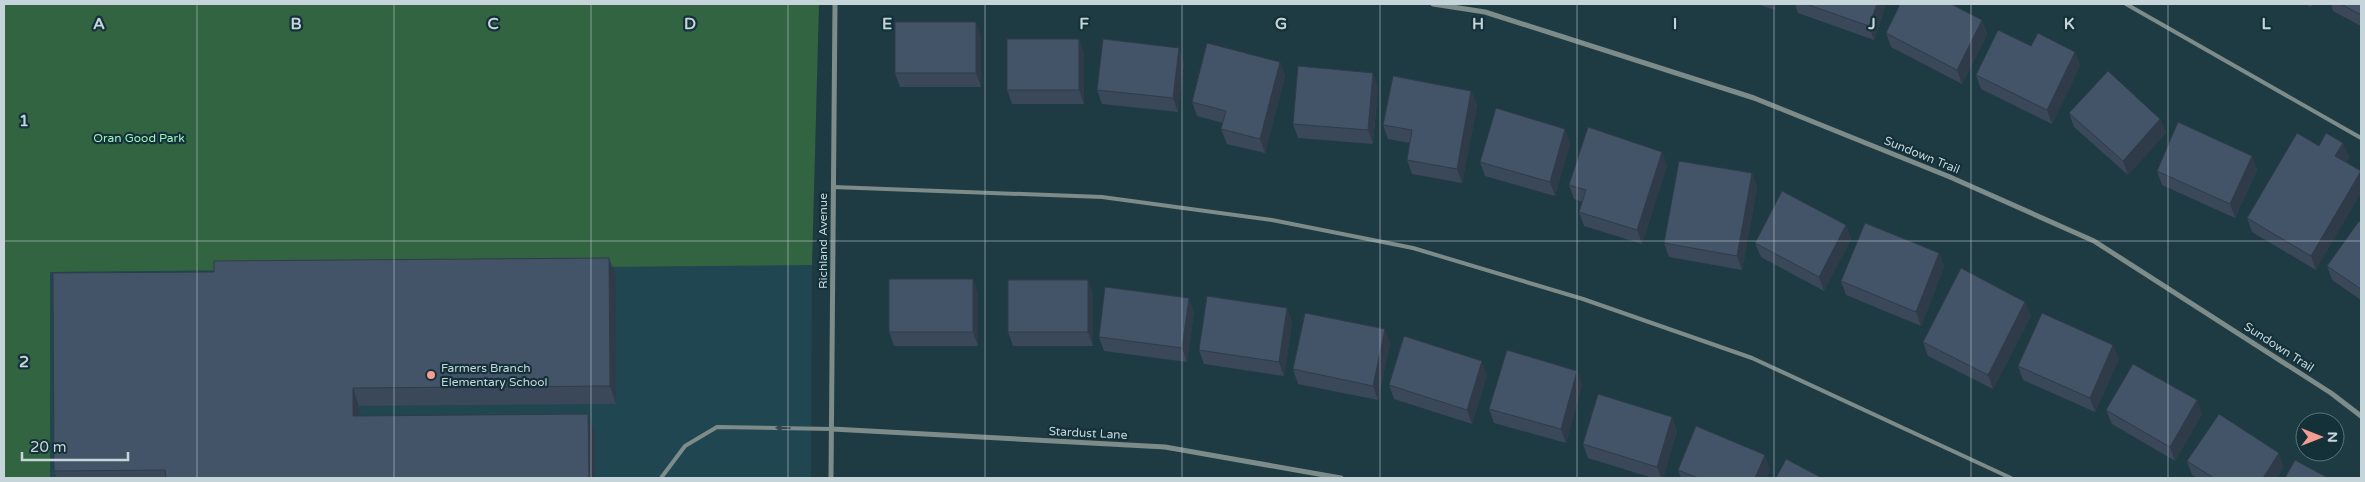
<svg xmlns="http://www.w3.org/2000/svg" width="2365" height="482" viewBox="0 0 2365 482" font-family="'Varela Round',sans-serif">
	<style>
		.built { fill: #1f4651 }
		.green { fill: #326442 }
		.lines { fill: none; stroke-linecap: round; stroke-linejoin: round }
		.lane { stroke: #7d8b89; stroke-width: 4 }
		.street { stroke: #7d8b89; stroke-width: 5 }
		.wall { fill: #3a4859 }
		.shaded-wall { fill: #303b49 }
		.building { fill: #445468; stroke: #303b49 }
		.oneway { fill: #2e484d }
		.grid { fill: none; stroke: #c5d5da; stroke-width: 1; stroke-opacity: 0.55 }
		.poi-dot { fill: #f59d90; stroke: #143139; stroke-width: 2 }
		.labels { text-anchor: middle; stroke-width: 4.5; stroke-linejoin: round; paint-order: stroke }
		.park-label { font-size: 12px; fill: #a0f3b9; stroke: #143139 }
		.street-label { font-size: 12px; fill: #c5d5da; stroke: #143139 }
		.poi-label { font-size: 12px; fill: #c5d5da; stroke: #143139; text-anchor: start }
		.grid-label { font-size: 16px; text-anchor: middle; font-weight: bold; fill: #c5d5da; stroke: #143139; stroke-width: 4.5; stroke-linejoin: round; paint-order: stroke }
	</style>
	<rect width="100%" height="100%" fill="#1e3b44"/>
	<path class="built" d="M635,265H812L811,478H50L49,272Z"/>
	<path class="green" d="M4,4H819L812,265L50,272V478H4Z"/>
	<g class="lines">
		<path class="lane" d="M2126,4L2361,138
			M833,187L1102,197L1272,220L1413,248L1583,299L1752,358L2011,478
			M661,478L685,446L717,427L832,429"/>
		<path class="street" d="M1433,4L1485,12L1754,98L1950,177L2094,241L2331,393L2361,416
			M832,429L1165,447L1341,478
			M831,478L835,4"/>
	</g>
	<path class="wall" d="M1757,4H1777L1775,10Z
		M1795,4H1886L1874,40L1798,13Z
		M2304,4H2312L2311,7Z
		M2331,4H2361V26L2333,11Z
		M1982,20L1987,34L1962,84L1891,47L1886,33Z
		M981,36V87H900L895,73Z
		M2031,46L2075,52L2080,66L2052,124L1981,89L1976,75Z
		M1084,53V104H1012L1007,90Z
		M1184,62L1178,112L1102,104L1097,90Z
		M1280,62L1285,76L1265,153L1227,144L1221,129L1223,123L1197,116L1192,102Z
		M1378,87L1373,144L1298,138L1293,124Z
		M1471,91L1477,105L1462,183L1412,174L1407,160L1410,143L1388,139L1383,125Z
		M2069,113L2160,119L2166,133L2128,175L2074,127Z
		M1570,143L1555,196L1485,176L1480,162Z
		M2343,143L2349,157L2346,162L2316,270L2252,232L2247,218L2319,146Z
		M1662,152L1667,166L1642,244L1584,226L1579,212L1583,202L1574,199L1569,185Z
		M2252,156L2257,170L2235,218L2162,185L2157,171Z
		M1752,173L1757,188L1742,270L1669,257L1664,243Z
		M2361,223V300L2332,280L2327,266Z
		M1846,225L1851,239L1824,291L1761,257L1755,243Z
		M1939,253L1944,267L1921,326L1846,295L1841,281Z
		M616,277V404L359,406V416L595,433V478H57L54,471Z
		M1088,280L1093,294V346H1013L1008,332Z
		M978,293V346H894L889,332Z
		M1287,308L1292,322L1284,376L1204,364L1199,350Z
		M1194,312L1187,362L1104,351L1099,337Z
		M2031,316L1993,389L1928,356L1923,342Z
		M1390,343L1378,400L1298,384L1293,369Z
		M2119,359L2095,412L2023,380L2018,366Z
		M1577,371L1582,385L1566,443L1494,423L1489,409Z
		M1487,375L1472,424L1394,399L1389,385Z
		M2197,400L2202,414L2175,461L2112,424L2106,410Z
		M1672,417L1677,431L1663,478H1653L1588,458L1583,444Z
		M2187,461L2284,467L2277,478H2197L2192,475Z
		M1770,469L1766,478H1681L1678,470Z"/>
	<path class="shaded-wall" d="M1772,4H1777L1775,10Z
		M1877,4H1886L1874,40L1869,26Z
		M1982,20L1987,34L1962,84L1957,70Z
		M976,22L981,36V87L976,73Z
		M1079,39L1084,53V104L1079,90Z
		M1179,48L1184,62L1178,112L1173,98Z
		M2075,52L2080,66L2052,124L2047,110Z
		M1280,62L1285,76L1265,153L1260,139Z
		M1373,73L1378,87L1373,144L1368,130Z
		M1471,91L1477,105L1462,183L1457,169Z
		M2160,119L2166,133L2128,175L2123,161Z
		M1565,129L1570,143L1555,196L1550,182Z
		M2343,143L2349,157L2340,170L2335,156Z
		M1662,152L1667,166L1642,244L1637,230Z
		M2252,156L2257,170L2235,218L2230,204Z
		M2361,171V193L2316,270L2311,256Z
		M1752,173L1757,188L1742,270L1737,256Z
		M1846,225L1851,239L1824,291L1819,277Z
		M1939,253L1944,267L1921,326L1916,312Z
		M609,258L616,277V404L610,386Z
		M973,279L978,293V346L973,332Z
		M1088,280L1093,294V346L1088,332Z
		M1189,298L1194,312L1187,362L1182,348Z
		M2025,302L2031,316L1993,389L1988,375Z
		M1287,308L1292,322L1284,376L1279,362Z
		M1385,329L1390,343L1378,400L1373,386Z
		M2113,345L2119,359L2095,412L2090,398Z
		M1482,361L1487,375L1472,424L1467,410Z
		M1577,371L1582,385L1566,443L1561,429Z
		M353,388L359,406V434L353,416Z
		M2197,400L2202,414L2175,461L2170,447Z
		M588,414L595,433V478H589Z
		M1672,417L1677,431L1663,478H1661L1657,467Z
		M2279,453L2284,467L2277,478H2263Z
		M1765,455L1770,469L1766,478H1755Z"/>
	<path class="building" d="M1806,4H1877L1869,26Z
		M1900,4H1951L1982,20L1957,70L1886,33Z
		M2341,4H2361V15Z
		M895,22H976V73H895Z
		M1998,30L2031,46L2038,33L2075,52L2047,110L1976,75Z
		M1007,39H1079V90H1007Z
		M1103,39L1179,48L1173,98L1097,90Z
		M1207,43L1280,62L1260,139L1221,129L1226,111L1192,102Z
		M1298,66L1373,73L1368,130L1293,124Z
		M2108,71L2160,119L2123,161L2069,113Z
		M1393,76L1471,91L1457,169L1407,160L1412,130L1383,125Z
		M1496,108L1565,129L1550,182L1480,162Z
		M2178,122L2252,156L2230,204L2157,171Z
		M1588,127L1662,152L1637,230L1579,212L1586,190L1569,185Z
		M2297,133L2319,146L2326,133L2343,143L2335,156L2361,171L2311,256L2247,218Z
		M1679,161L1752,173L1737,256L1664,243Z
		M1782,191L1846,225L1819,277L1755,243Z
		M2359,221L2361,223V289L2327,266Z
		M1865,223L1939,253L1916,312L1841,281Z
		M609,258L610,386L353,388V416L588,414L589,478H166L165,470L54,471L53,273L214,272V261Z
		M1961,268L2025,302L1988,375L1923,342Z
		M889,279H973V332H889Z
		M1008,280H1088V332H1008Z
		M1105,287L1189,298L1182,348L1099,337Z
		M1207,296L1287,308L1279,362L1199,350Z
		M1305,313L1385,329L1373,386L1293,369Z
		M2042,313L2113,345L2090,398L2018,366Z
		M1404,336L1482,361L1467,410L1389,385Z
		M1507,350L1577,371L1561,429L1489,409Z
		M2133,364L2197,400L2170,447L2106,410Z
		M1598,394L1672,417L1657,467L1583,444Z
		M2219,414L2279,453L2263,478H2214L2187,461Z
		M1696,426L1765,455L1755,478H1698L1678,470Z
		M1786,459L1822,478H1776Z
		M2295,460L2328,478H2285Z"/>
	<defs><path id="oneway-solid" d="M-6-.8H1V-3.2L6.5 0L1 3.2V.8H-6Z" transform="scale(1.25)"/></defs>
	<use class="oneway" href="#oneway-solid" transform="translate(783 428) rotate(-179)"/>
	<path class="grid" d="M197,4V478M394,4V478M591,4V478M788,4V478M985,4V478M1182,4V478M1380,4V478M1577,4V478M1774,4V478M1971,4V478M2168,4V478M4,241H2361"/>
	<circle class="poi-dot" cx="431" cy="375" r="5"/>
	<g class="labels">
		<g class="park-label">
			<text x="139" y="142">Oran Good Park</text>
		</g>
		<g class="street-label">
			<text transform="translate(1922 155) rotate(22)" y="4">Sundown Trail</text>
			<text transform="translate(823 241) rotate(-90)" y="4">Richland Avenue</text>
			<text transform="translate(2279 347) rotate(33)" y="4">Sundown Trail</text>
			<text transform="translate(1088 433) rotate(3)" y="4">Stardust Lane</text>
		</g>
		<g class="poi-label">
			<text x="441" y="372">Farmers Branch<tspan x="441" dy="14">Elementary School</tspan></text>
		</g>
	</g>
	<g class="grid-label">
		<text x="99" y="29">A</text>
		<text x="296" y="29">B</text>
		<text x="493" y="29">C</text>
		<text x="690" y="29">D</text>
		<text x="887" y="29">E</text>
		<text x="1084" y="29">F</text>
		<text x="1281" y="29">G</text>
		<text x="1478" y="29">H</text>
		<text x="1675" y="29">I</text>
		<text x="1872" y="29">J</text>
		<text x="2069" y="29">K</text>
		<text x="2266" y="29">L</text>
		<text x="24" y="126">1</text>
		<text x="24" y="367">2</text>
	</g>
	<rect width="2365" height="482" fill="none" stroke="#c5d5da" stroke-width="10"/>
	<g transform="translate(2320 437) rotate(90)"><circle r="24" fill="#143139" stroke="#5b7379"/>
	<path d="M0-4L9 19L0 12L-9 19Z" fill="#f59d90"/>
	<text y="-8" font-size="14" font-weight="bold" text-anchor="middle" fill="#c5d5da">N</text>
	</g>
	<path d="M22 452v8h106v-8" fill="none" stroke="#c5d5da" stroke-width="2.5"/>
	<text x="30" y="452" font-size="15" fill="#c5d5da" stroke="#143139" stroke-width="4" paint-order="stroke">20 m</text>
</svg>
